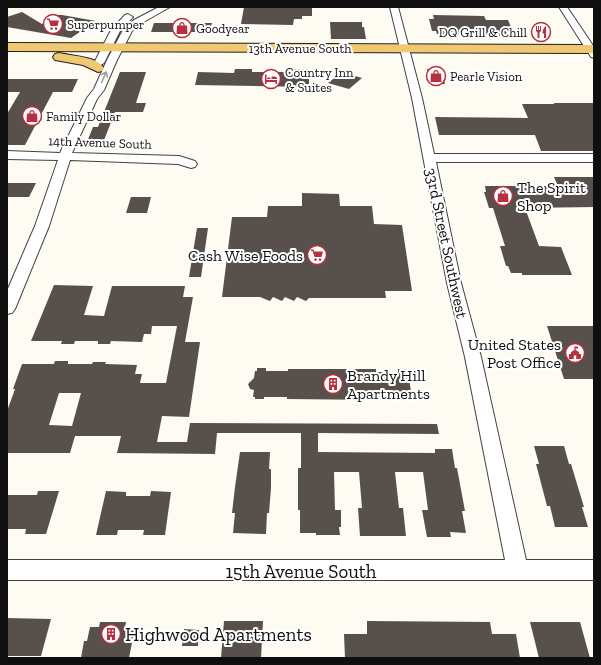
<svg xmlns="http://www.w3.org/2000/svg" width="601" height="665" viewBox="0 0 601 665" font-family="'Zilla Slab',serif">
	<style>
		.building { fill: #58504c; fill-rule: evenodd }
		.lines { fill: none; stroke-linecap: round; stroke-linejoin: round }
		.minor-casing { stroke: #424242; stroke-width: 2 }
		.major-casing { stroke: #202020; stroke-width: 2 }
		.minor { fill: #fff; fill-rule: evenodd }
		.major { fill: #f0c871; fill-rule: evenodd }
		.oneway { stroke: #9f9f9f }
		.labels { text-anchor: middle; stroke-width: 4; stroke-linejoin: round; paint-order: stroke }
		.far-poi-label { font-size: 13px; fill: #0f0f0f; stroke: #fff; text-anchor: start }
		.far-street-label { font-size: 13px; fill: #0f0f0f; stroke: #fff }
		.poi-label { font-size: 16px; fill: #0f0f0f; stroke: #fff; text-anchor: start }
		.street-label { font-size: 16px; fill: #0f0f0f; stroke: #fff }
		.near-street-label { font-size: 19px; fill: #0f0f0f; stroke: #fff }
		.near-poi-label { font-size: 19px; fill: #0f0f0f; stroke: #fff; text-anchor: start }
	</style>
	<rect width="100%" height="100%" fill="#fefbf3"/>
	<path class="building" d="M244,7H312V16H302V19H294L293,25L241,24Z
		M22,12L42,24L56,15H62L96,21L71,38L7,27V17Z
		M433,15L484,16L486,20H508L515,36H496L494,31L482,36L477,34L466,36L456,34L450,37L437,34L436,31H432L429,19H434Z
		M330,22H362V27H364L366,39H331Z
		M154,23H212L209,32H151Z
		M235,69H252V72H291V69H309V87L195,85L198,72L234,73Z
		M427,69H441L445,84H430Z
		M120,72H146L136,103H146L143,112H115L101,148L85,147L93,127H98Z
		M342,72L362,78L349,89L328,83Z
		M7,79H78L72,92H53L25,145H7V114L20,92H7Z
		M554,103H594V151H541L535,135H439L435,117L528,118L522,104H554Z
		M554,177H594V207L525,208L539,246L561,247L572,275H522V273H511L508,266H506L500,246H505L493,208H489L484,192H486L485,186H558Z
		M7,183H36L29,197H7Z
		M302,193L339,194L340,206H372L374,224L402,225L412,291H385L386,298H309L306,301L297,297L294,301L285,297L282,301L273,297L270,301L260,297H222L232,217H267L268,206H302Z
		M131,197H151L147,213H126Z
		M197,228H208L201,277H189Z
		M54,285L93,286L84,315L104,316L112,286H185L183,297H193L185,342H200L189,417L162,416L157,442H187L190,423L437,424L439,434L318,433V452L435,453V449H452L455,468H457L465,511H462L466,533L450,532L451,537H427L422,510H428L423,472H395L399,508H403L406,536H360L358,508H362L359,472H334L335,510H341V527H339L340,535H316V533H300V510H298V468H301V433H217L215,454L117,453L121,436H75L70,453H7V411L14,392L15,389H13L22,364H54L55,361H68V364H92L93,362H106L105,364L137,365L135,374H142L140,383H166L177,326H152L151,334H144L142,342L111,341L110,344H98V341H75L74,344H61L62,341H31ZM59,393H81L72,426L49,425Z
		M547,326H594V379H564Z
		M257,368H266V371H288V369H376V372H398V369H406L407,372H408L412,398H410V400H401V398H378V400L287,399V397H264V399H255V397H253L254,390L250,389L248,384L254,378L255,371H257Z
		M534,446H564L569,464H571L584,507H582L588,527H555L550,506H547L536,464H539Z
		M240,452H270L269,469H271V488L269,513H267L266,534L233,533L235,513H232L235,487Z
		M38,491H59L46,534H25L26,529H7V495H37Z
		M106,491L126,492V496H150L151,491L171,492L165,535H143L144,530H118L117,535H96Z
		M7,618L51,619L41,656H7Z
		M224,621H263L261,658H221Z
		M367,621L490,622L492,634H516L520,658H345L344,634H367Z
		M100,622H126L125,627H135L129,658H81L84,641H87L90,627H99Z
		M530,622H580L590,658H539Z
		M184,629L199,630L198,646H182Z"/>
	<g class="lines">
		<g class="minor-casing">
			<path id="minor" d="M159,7H170L140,24L132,31L117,60L104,90L97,99L72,153L179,156L195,161L197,164L195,167L191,168L178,164L70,160L49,226L15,309L12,313L7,314V291L35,226L58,160L7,159V151L60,153L87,98L94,89L107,60L123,30L134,20Z
				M390,7H398L422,98L434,154H594V162H436L461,283L481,357L526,560H594V580H7V560H505L465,357L447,283L412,98Z
				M559,7H567L594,47V58L591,57Z
				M128,14L133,17L120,31L104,63L99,66L95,65L94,63L111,30L125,15Z"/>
		</g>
		<g class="major-casing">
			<path id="major" d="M7,43L594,45V53L7,51Z
				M59,53C72,56 96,56 104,68L102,71L98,72L83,65L55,60L53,57L55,54Z"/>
		</g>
		<use href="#minor" class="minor"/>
		<use href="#major" class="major"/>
	</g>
	<defs><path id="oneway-shaft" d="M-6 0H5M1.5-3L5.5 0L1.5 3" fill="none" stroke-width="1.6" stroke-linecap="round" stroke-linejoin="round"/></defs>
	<use class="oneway" href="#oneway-shaft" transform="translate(104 77) rotate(-66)"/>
	<defs>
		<g id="supermarket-ring" transform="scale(1)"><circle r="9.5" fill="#fff" stroke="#b82f3f" stroke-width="1.5"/><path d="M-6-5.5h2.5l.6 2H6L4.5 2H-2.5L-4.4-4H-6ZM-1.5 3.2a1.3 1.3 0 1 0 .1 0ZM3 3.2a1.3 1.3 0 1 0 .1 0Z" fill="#b82f3f"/></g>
		<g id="shop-ring" transform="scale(1)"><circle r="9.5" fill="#fff" stroke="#b82f3f" stroke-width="1.5"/><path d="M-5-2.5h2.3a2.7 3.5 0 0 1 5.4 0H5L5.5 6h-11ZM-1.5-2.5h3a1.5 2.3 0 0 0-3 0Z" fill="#b82f3f"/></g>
		<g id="restaurant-ring" transform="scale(1)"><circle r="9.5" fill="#fff" stroke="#b82f3f" stroke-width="1.5"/><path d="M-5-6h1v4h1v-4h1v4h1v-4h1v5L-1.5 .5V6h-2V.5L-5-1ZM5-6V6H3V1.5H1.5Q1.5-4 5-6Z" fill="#b82f3f"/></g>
		<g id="hotel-ring" transform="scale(1)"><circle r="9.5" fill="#fff" stroke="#b82f3f" stroke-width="1.5"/><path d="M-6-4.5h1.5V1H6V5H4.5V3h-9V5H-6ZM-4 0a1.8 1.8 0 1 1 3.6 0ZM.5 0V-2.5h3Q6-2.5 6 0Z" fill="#b82f3f"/></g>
		<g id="civic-ring" transform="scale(1)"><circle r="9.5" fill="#fff" stroke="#b82f3f" stroke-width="1.5"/><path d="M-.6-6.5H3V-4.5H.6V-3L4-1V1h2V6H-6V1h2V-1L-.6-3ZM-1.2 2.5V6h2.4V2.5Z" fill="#b82f3f"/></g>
		<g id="building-ring" transform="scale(1)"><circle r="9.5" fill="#fff" stroke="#b82f3f" stroke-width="1.5"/><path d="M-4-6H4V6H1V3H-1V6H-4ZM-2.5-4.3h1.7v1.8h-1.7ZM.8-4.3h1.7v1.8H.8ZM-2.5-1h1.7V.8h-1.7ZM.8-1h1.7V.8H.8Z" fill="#b82f3f"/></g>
	</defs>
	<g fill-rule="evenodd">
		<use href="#supermarket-ring" x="53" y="24"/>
		<use href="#shop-ring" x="182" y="28"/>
		<use href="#restaurant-ring" x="541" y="32"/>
		<use href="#shop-ring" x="436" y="76"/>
		<use href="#hotel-ring" x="271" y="79"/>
		<use href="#shop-ring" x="32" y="116"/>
		<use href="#shop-ring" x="503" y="196"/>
		<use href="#supermarket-ring" x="317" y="255"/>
		<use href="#civic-ring" x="575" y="353"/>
		<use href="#building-ring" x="333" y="384"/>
		<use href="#building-ring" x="111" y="634"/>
	</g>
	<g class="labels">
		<g class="far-poi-label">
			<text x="67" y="29">Superpumper</text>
			<text x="196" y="33">Goodyear</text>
			<text x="527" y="37" text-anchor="end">DQ Grill &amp; Chill</text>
			<text x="285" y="77">Country Inn<tspan x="285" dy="15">&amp; Suites</tspan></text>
			<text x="450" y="81">Pearle Vision</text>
			<text x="46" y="121">Family Dollar</text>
		</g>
		<g class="far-street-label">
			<text x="300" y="53">13th Avenue South</text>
			<text transform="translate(100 142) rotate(2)" y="5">14th Avenue South</text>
		</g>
		<g class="poi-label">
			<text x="517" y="193">The Spirit<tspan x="517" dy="18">Shop</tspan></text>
			<text x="303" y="261" text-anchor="end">Cash Wise Foods</text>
			<text x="561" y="350" text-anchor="end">United States<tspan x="561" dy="18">Post Office</tspan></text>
			<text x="347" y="381">Brandy Hill<tspan x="347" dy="18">Apartments</tspan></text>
		</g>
		<g class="street-label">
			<text transform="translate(447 243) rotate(78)" y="6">33rd Street Southwest</text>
		</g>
		<g class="near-street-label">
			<text x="301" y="578">15th Avenue South</text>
		</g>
		<g class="near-poi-label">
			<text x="125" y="641">Highwood Apartments</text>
		</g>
	</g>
	<rect width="601" height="665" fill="none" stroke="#0f0f0f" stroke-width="16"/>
</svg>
